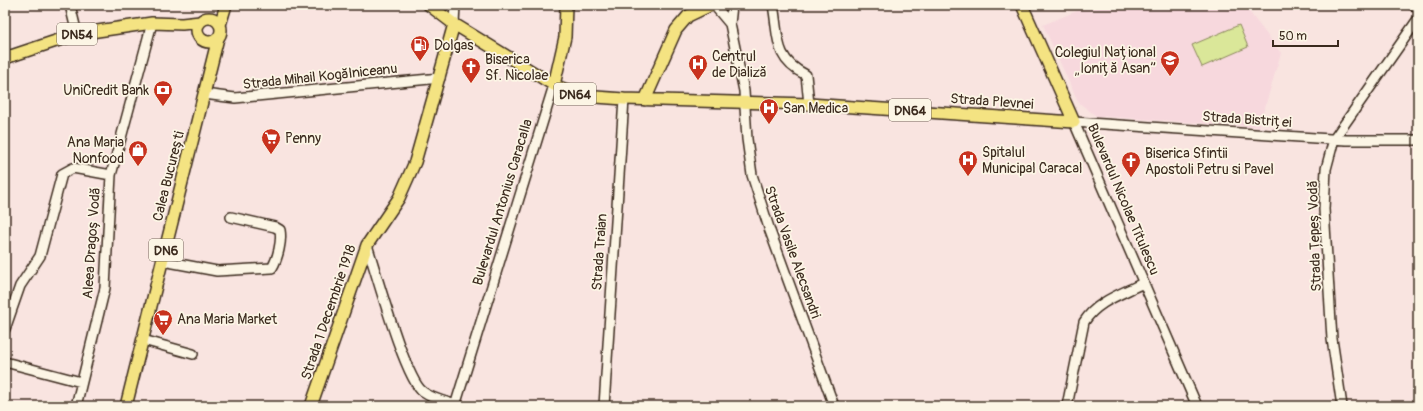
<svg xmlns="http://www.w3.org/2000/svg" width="1423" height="411" viewBox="0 0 1423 411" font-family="Pangolin,sans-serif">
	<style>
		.built { fill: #f7d8dd }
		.green { fill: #dae799; stroke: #8a885c }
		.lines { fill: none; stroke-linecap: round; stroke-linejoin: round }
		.minor-casing { stroke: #3b2a1e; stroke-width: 12 }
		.major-casing { stroke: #3b2a1e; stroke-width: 14 }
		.minor { stroke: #fcf5e5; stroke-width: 9 }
		.major { stroke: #f4e382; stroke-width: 11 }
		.labels { text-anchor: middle; stroke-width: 3.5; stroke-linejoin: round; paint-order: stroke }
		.shield { fill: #fcf5e5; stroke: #75675a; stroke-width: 1 }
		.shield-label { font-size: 13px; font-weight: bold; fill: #3b2a1e }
		.poi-label { font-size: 14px; fill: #3b2a1e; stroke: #fcf5e5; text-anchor: start }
		.street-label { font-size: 14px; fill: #3b2a1e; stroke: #fcf5e5 }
	</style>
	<rect width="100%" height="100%" fill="#f9e4e0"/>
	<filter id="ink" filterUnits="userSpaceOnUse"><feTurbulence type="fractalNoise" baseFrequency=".025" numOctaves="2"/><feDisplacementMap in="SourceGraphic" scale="8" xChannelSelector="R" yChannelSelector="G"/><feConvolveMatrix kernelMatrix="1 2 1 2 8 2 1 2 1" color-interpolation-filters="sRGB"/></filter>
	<g filter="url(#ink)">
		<path class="built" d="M1091,5H1244L1281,53L1259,127L1096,116L1078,102L1043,25Z"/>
		<path class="green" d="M1239,25L1248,47L1202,67L1192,45Z"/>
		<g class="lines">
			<g class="minor-casing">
				<path id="minor" d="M70,5L77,34
					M714,5L730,24
					M732,5L730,24L744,91L747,139L752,175L770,231L834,406
					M773,5C779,36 773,59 806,75L809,104
					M1413,5L1418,8
					M454,24L455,5
					M204,94L235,98L440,78
					M367,245C376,272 405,379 423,392C434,400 448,402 460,406
					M163,261L217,271L272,268C278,258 282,241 280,230L275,227L231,217
					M5,329L20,286L40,256L62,174L73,168L111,175
					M143,340L193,354
					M5,362L81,382
					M76,406L105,288L111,175L152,23
					M455,406L554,85
					M604,406L624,99
					M1067,406L1084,322C1097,301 1122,294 1143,283
					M1197,406L1074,122L1346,140H1418
					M1342,406L1332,339L1324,209L1326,169L1334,139L1418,19"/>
			</g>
			<g class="major-casing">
				<path id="major" d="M429,5L454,24L554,85L582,96L624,99L809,104L1074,122L1022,5
					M197 30a12 12 0 1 1 24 0a12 12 0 1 1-24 0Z
					M220,25L226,5
					M5,58L77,34L152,23L182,24L200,22
					M554,85L565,37L566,5
					M645,100L676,30L688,16L711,5
					M126,406L218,38
					M311,406L367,245L399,198L415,162L454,24"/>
			</g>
			<use href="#minor" class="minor"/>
			<use href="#major" class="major"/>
		</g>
	</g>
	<defs>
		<g id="fuel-pin" transform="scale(1)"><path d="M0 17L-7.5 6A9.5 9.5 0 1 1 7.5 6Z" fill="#c8321e" stroke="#fcf5e5"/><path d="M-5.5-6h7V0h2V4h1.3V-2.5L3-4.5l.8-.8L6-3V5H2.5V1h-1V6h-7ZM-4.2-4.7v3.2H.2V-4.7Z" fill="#fff"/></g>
		<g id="school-pin" transform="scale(1)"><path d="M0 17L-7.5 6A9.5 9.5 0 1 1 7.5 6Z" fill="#c8321e" stroke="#fcf5e5"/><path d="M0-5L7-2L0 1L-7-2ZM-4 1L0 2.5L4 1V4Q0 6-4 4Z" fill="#fff"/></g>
		<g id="hospital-pin" transform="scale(1)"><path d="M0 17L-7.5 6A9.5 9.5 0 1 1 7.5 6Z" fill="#c8321e" stroke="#fcf5e5"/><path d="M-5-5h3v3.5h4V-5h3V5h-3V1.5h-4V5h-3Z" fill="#fff"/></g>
		<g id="church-pin" transform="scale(1)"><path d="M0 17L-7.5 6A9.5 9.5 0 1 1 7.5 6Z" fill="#c8321e" stroke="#fcf5e5"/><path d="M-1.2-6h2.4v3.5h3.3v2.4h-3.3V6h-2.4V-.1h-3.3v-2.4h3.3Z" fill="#fff"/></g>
		<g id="bank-pin" transform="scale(1)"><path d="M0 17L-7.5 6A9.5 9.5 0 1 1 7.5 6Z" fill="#c8321e" stroke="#fcf5e5"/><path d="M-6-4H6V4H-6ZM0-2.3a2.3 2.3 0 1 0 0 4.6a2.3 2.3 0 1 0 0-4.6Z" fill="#fff"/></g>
		<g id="supermarket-pin" transform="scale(1)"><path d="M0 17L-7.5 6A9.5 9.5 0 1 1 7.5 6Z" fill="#c8321e" stroke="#fcf5e5"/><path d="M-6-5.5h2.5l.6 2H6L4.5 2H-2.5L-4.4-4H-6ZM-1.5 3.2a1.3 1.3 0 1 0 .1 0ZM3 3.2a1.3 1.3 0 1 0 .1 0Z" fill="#fff"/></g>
		<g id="shop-pin" transform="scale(1)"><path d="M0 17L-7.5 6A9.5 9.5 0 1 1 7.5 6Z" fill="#c8321e" stroke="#fcf5e5"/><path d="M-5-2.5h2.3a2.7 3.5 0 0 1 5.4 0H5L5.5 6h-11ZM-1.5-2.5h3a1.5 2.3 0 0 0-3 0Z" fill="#fff"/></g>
	</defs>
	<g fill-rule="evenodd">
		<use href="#fuel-pin" x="420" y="45"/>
		<use href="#school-pin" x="1170" y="60"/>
		<use href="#hospital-pin" x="698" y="64"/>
		<use href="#church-pin" x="471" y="67"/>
		<use href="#bank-pin" x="163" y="90"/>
		<use href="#hospital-pin" x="769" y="108"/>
		<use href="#supermarket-pin" x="271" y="138"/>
		<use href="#shop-pin" x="138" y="150"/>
		<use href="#hospital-pin" x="968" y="160"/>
		<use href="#church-pin" x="1131" y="161"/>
		<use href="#supermarket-pin" x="163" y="319"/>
	</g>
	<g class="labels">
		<g class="shield">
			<rect x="57" y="23" width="40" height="22" rx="3"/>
			<rect x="554" y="83" width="42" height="22" rx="3"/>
			<rect x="889" y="99" width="42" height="22" rx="3"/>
			<rect x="149" y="239" width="34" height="22" rx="3"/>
		</g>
		<g class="shield-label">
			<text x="77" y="39">DN54</text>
			<text x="575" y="99">DN64</text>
			<text x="910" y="115">DN64</text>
			<text x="166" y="255">DN6</text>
		</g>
		<g class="poi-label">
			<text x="434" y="50">Dolgas</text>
			<text x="1156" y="57" text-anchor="end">Colegiul Național<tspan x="1156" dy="16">„Ioniță Asan”</tspan></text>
			<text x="712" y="61">Centrul<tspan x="712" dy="16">de Dializă</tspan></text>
			<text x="485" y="64">Biserica<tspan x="485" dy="16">Sf. Nicolae</tspan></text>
			<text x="149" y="95" text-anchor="end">UniCredit Bank</text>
			<text x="783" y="113">San Medica</text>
			<text x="285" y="143">Penny</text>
			<text x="124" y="147" text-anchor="end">Ana Maria<tspan x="124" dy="16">Nonfood</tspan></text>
			<text x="982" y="157">Spitalul<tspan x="982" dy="16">Municipal Caracal</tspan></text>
			<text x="1145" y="158">Biserica Sfintii<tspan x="1145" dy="16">Apostoli Petru si Pavel</tspan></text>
			<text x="177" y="324">Ana Maria Market</text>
		</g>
		<g class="street-label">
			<text transform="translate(320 76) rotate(-6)" y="5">Strada Mihail Kogălniceanu</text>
			<text transform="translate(992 101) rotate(4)" y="5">Strada Plevnei</text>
			<text transform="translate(1247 119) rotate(4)" y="5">Strada Bistriței</text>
			<text transform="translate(168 176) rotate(-76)" y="5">Calea București</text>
			<text transform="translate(1124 199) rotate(67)" y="5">Bulevardul Nicolae Titulescu</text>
			<text transform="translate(502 202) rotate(-73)" y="5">Bulevardul Antonius Caracalla</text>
			<text transform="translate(1314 236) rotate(-92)" y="5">Strada Țepeș Vodă</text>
			<text transform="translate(91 243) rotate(-86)" y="5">Aleea Dragoș Vodă</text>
			<text transform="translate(599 252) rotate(-86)" y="5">Strada Traian</text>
			<text transform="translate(793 252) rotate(70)" y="5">Strada Vasile Alecsandri</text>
			<text transform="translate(328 312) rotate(-71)" y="5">Strada 1 Decembrie 1918</text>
		</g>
	</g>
	<rect width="1423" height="411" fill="none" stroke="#fcf5e5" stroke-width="20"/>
	<rect x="10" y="10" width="1403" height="391" fill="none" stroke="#3b2a1e" stroke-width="1.5" filter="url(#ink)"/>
	<path d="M1273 40v6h65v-6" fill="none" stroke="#3b2a1e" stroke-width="2"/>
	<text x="1279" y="40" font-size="12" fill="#3b2a1e" stroke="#fcf5e5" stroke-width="3" paint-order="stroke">50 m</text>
</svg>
